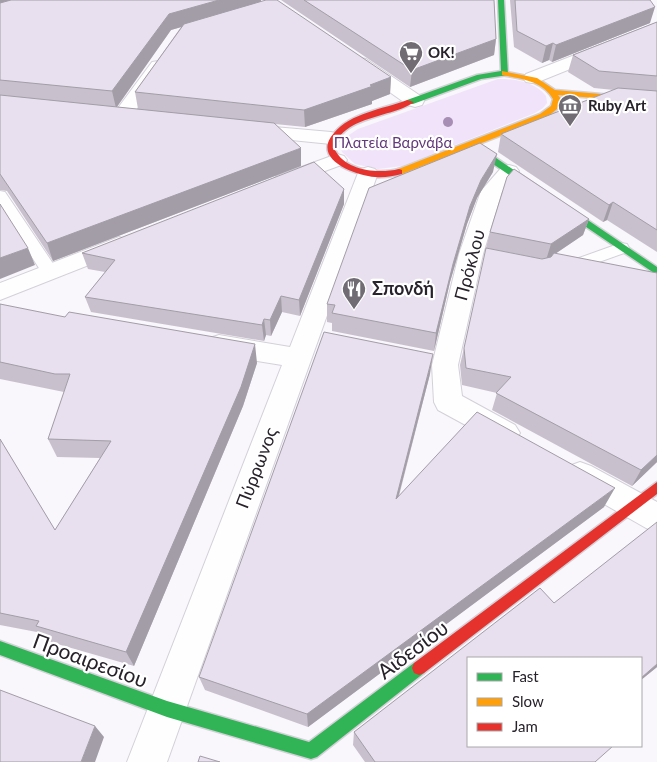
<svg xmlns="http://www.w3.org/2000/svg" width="657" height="762" viewBox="0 0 657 762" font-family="Lato,sans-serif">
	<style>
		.green { fill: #f0e3fa }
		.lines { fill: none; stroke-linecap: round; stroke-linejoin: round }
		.lane-casing { stroke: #d4d0d8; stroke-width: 2 }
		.street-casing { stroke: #d4d0d8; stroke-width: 2 }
		.fast-casing { stroke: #d4d0d8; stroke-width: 3 }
		.slow-casing { stroke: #d4d0d8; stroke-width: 3 }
		.jam-casing { stroke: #d4d0d8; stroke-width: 3 }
		.lane { fill: #fefeff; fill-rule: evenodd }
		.street { fill: #fefeff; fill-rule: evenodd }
		.fast { fill: #30b455; fill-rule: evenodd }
		.slow { fill: #ff9f0a; fill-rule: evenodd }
		.jam { fill: #e5322d; fill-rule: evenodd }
		.tree { fill: #a68eb4 }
		.wall { fill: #c8c1cd; fill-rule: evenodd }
		.shaded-wall { fill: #a29da7 }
		.building { fill: #e8e0ee; stroke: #a29da7 }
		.labels { text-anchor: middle; stroke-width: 4.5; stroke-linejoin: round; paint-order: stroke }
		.far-poi-label { font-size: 15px; font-weight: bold; fill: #28222b; stroke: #fff; text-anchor: start }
		.far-park-label { font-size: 15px; fill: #62397a; stroke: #fff }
		.street-label { font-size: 18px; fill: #28222b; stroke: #fff }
		.poi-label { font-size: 18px; font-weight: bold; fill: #28222b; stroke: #fff; text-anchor: start }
		.near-street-label { font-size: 21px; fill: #28222b; stroke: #fff }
	</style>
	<rect width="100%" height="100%" fill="#f9f6fc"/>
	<path class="green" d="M498,79C516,79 535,82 546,96L547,103L543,108L535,113L402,166L378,169L355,164L342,152L340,145L343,139L358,129Z"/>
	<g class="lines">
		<g class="lane-casing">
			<path id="lane" d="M0,191L5,192L56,268L58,272L56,276L50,278L44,276L0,207Z
				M621,243L627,244L629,248L627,252L571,272L565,271L563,267L565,263Z"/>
		</g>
		<g class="street-casing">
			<path id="street" d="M657,23V34L538,82L532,83L526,82L523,78L526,74Z
				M360,58L366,59L422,97L424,101L422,105L415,107L408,105L354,67L351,63L354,59Z
				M158,61L164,62L167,66L129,120L122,122L115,120L112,116L115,112L152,62Z
				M250,125L331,132L338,134L341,138L338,142L331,144L243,135L240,131L243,127Z
				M337,154L344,156L347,160L344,164L284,186L277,184L273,180L277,176Z
				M509,165L516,167L519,171L502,192L483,254L458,365L462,396L515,425L520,433L515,441L505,445L495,441L438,410L434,402L432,365L459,254L481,191L502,167Z
				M368,167L375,169L378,173L167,762H127L282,365L219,355L210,352L206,345L210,338L219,335L290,347L358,173L361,169Z
				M119,237L127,240L131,245L127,250L0,300V283Z
				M580,462L591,466L657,502V532L646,528L569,484L565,475L569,466Z"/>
		</g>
		<g class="fast-casing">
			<path id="fast" d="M498,0H504L508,75L481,79L413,104H407V100L477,75L501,71Z
				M468,143H474L657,267V275L468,147Z
				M0,641L167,701L309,742L414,663L419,661L424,663L426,668L424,673L317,757L311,759L167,717L0,655Z"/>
		</g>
		<g class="slow-casing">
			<path id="slow" d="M502,71L537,78L555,90L657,99V103L558,95L561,99L557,109L546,118L402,174H396V170L540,114L551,106L553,99C542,80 521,79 502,75Z"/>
		</g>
		<g class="jam-casing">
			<path id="jam" d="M407,100L414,102C393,118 338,116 335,150C346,171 378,174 399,169L402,170V174C393,176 384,178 375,177C354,175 311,159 334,133C350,113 384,109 407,100Z
				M657,482V494L424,673L419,675L414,673L412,668L414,663Z"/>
		</g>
		<use href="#lane" class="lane"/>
		<use href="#street" class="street"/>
		<use href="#fast" class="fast"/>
		<use href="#slow" class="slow"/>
		<use href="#jam" class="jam"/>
	</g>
	<circle class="tree" cx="448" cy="122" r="5"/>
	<path class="wall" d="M0,0H261V1L391,77L390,94L372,101V104L305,127L275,124L301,166L53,261L7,191L0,190ZM181,27L135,92L138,109L117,107L171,30Z
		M281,0H494L496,39L494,55L410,87Z
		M510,0H650V23L552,62L549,60L542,63L514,47Z
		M657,22V252L607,220L603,222L498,152L501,134L614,90L594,88L568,72L573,55Z
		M493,172L477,198L467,224L450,282L434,351L332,331V323L327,322V304Z
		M344,189V204L300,316L282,312L271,336L266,335L264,341L91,312L85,297L105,272L88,269L82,253Z
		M589,219L583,235L555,254L657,273V462L632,486L492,410L497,393L462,385L460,365L464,348L542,259L486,248L490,232Z
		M0,304L257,363L243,406L134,666L47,641L42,633L0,625V439L55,530L100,458L57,457L48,439L64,392L0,379Z
		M430,374L399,496L604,507L308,727L205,690L199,677Z
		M554,603L657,667L641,680V658H468L595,762H365L353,745L354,732Z"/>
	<path class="shaded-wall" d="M0,0H25L0,6Z
		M219,0H261V4L171,30L116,108L112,91L169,14Z
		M655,7L650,23L552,62L556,45Z
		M496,39L494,55L410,87L412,70Z
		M553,43L549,60L542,63L546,46Z
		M391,77L390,94L372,101V104L305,127L304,110Z
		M301,148V166L53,261L47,243Z
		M497,154L493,172L477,198L467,224L450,282L434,351L436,333L453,264L470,206L481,180Z
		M344,189V204L300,316L299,300Z
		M613,202L607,220L603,222L609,205Z
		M589,219L583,235L546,260L551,244Z
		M28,248L35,265L0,279V258Z
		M281,296L282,312L271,336L270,320Z
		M264,319L266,335L264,341L262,325Z
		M255,344L257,363L243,406L134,666L126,652Z
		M433,354L430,374L393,517L396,499Z
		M657,455V462L632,486L641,470Z
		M615,488L604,507L308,727L307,714Z
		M657,664V667L641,680V678Z
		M95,726L104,737L95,762H81Z"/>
	<path class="building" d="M11,0H219L169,14L112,91L0,80V3Z
		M266,0H277L391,77L370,85L373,86L304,110L135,92L184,24Z
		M304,0H494L496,39L412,70Z
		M515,0H650L655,7L556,45L553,43L546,46L517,31Z
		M657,22V76L599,71L573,55Z
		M618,88L657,91V230L613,202L609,205L501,134Z
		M0,95L274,123L301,148L47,243L0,174Z
		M480,143L497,154L481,180L470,206L453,264L436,333L332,313L335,305L327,304L369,188Z
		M314,162L344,189L299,300L281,296L270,320L264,319L262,325L85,297L115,260L82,253Z
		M514,169L589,219L551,244L490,232L507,177Z
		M0,204L28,248L0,258Z
		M486,248L542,259L551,257L554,253L657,273V455L641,470L496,393L511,377L466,368L464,348Z
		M0,304L65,317L69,312L255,344L241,387L126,652L36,626L39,621L0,613V439L55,530L111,441L48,439L70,374H55L0,362Z
		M324,332L433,354L396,499L477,412L615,488L307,714L199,677Z
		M657,522V664L641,678V658H468V746H613L595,762H375L354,732L540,588L554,603Z
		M0,690L95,726L81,762H0Z
		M200,756L220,762H198Z"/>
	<defs>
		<g id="supermarket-pin" transform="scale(1.25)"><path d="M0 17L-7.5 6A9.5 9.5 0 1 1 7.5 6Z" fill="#716c74" stroke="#fff"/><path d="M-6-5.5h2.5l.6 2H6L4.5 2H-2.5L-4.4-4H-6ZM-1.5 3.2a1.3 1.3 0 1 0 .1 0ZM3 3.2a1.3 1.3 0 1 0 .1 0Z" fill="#fff"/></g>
		<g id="museum-pin" transform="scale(1.25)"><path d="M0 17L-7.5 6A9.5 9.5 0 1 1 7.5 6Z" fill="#716c74" stroke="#fff"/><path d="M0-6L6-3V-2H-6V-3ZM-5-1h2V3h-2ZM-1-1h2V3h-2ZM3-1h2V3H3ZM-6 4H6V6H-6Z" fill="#fff"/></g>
		<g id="restaurant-pin" transform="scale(1.25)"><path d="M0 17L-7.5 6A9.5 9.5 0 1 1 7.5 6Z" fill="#716c74" stroke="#fff"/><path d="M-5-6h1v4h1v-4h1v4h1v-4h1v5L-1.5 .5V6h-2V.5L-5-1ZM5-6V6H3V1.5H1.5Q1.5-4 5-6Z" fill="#fff"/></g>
	</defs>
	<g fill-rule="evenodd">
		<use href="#supermarket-pin" x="411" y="53"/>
		<use href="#museum-pin" x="570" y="106"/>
		<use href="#restaurant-pin" x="354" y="289"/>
	</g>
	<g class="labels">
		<g class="far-poi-label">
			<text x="428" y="58">OK!</text>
			<text x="588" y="111">Ruby Art</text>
		</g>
		<g class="far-park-label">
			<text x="393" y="148">Πλατεία Βαρνάβα</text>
		</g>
		<g class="street-label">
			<text transform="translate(470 265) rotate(-75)" y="6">Πρόκλου</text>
			<text transform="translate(257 468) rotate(-69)" y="6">Πύρρωνος</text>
		</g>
		<g class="poi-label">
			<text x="372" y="295">Σπονδή</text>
		</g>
		<g class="near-street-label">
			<text transform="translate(413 650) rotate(-37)" y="7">Αιδεσίου</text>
			<text transform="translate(90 661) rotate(20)" y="7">Προαιρεσίου</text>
		</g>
	</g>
	<rect x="467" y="657" width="175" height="90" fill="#ffffff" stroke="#a9a7aa"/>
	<rect x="477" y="673" width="25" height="8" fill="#30b455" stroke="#a9a7aa"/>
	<text x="512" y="682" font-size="15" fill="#28222b">Fast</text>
	<rect x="477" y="698" width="25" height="8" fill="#ff9f0a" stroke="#a9a7aa"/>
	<text x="512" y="707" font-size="15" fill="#28222b">Slow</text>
	<rect x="477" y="723" width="25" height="8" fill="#e5322d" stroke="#a9a7aa"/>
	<text x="512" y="732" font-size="15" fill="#28222b">Jam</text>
</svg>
